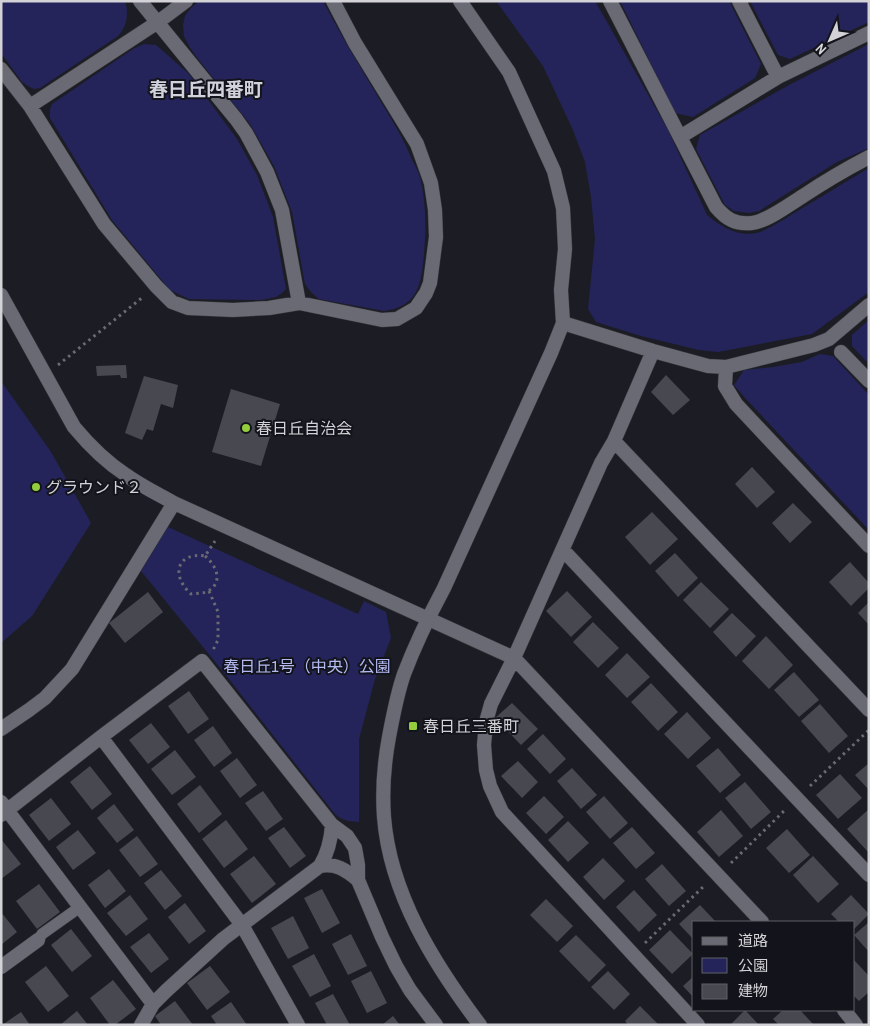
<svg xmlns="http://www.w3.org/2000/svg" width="870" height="1026" viewBox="0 0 870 1026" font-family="'Archivo Narrow','Noto Sans JP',sans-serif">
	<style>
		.green { fill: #24245b }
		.building { fill: #474850 }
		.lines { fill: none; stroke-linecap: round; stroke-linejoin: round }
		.service-casing { stroke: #38383d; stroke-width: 12 }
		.minor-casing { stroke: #38383d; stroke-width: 15 }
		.tertiary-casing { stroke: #38383d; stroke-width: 15 }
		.path { stroke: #6a6a71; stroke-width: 3; stroke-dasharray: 2.5 4; stroke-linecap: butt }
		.service { stroke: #696a73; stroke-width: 11 }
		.minor { stroke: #696a73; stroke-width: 14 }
		.tertiary { stroke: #696a73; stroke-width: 14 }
		.poi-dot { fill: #93cd3e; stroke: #13141b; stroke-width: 2 }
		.labels { text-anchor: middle; stroke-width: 4; stroke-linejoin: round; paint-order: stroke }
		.poi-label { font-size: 16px; fill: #d2d2d7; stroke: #13141b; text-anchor: start }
		.park-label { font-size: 16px; fill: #b3baf2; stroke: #13141b }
		.quarter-label { font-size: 19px; font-weight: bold; fill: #d1d3dc; stroke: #13141b }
	</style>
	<rect width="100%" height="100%" fill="#1c1d24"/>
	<path class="green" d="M1,1H125C129,13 127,27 118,36L40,88L34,89L28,86L22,82L1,53Z
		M199,1H323C340,34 359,65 378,97C390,117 403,137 412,160C415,165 418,171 420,177C427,206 426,235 423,264C420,291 413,307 384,311L319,299L311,292L305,284L292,212L274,166L250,124L198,59L189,46L184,36L183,25L185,16L191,8Z
		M496,1H595L668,130L707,215C720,226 737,237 756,233C767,231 786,218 796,212C821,197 845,182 869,168V292L812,334L718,352L699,350L641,336L596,322L588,309L595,239L591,197L585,162L573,130L543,66Z
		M620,1H729L761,64L755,78L693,117L675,113Z
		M750,1H869V22L790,59L778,55Z
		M144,44L156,45L189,74L237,139L257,175L273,217L286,289L282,293L276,297L261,300L189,299L170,290L112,220L50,118V110L52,104L133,49Z
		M869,44V148L837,162L759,211L749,213L734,211L725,205L696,149L700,135L789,85Z
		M869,320V364L852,346V335Z
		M820,354L833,356L869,395V530L747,400L734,385L744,370L773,367L802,362Z
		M1,381L51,452L91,523L32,616L1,643Z
		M168,527L358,614L364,601L386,612L391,638L375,679L359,739V822C349,821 342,821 335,814L221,669L141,571Z"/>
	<path class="building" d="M126,365L127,378H121L120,375L97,376L96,366Z
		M666,375L690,400L673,415L651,392Z
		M144,376L178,385L173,408L161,404L153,431L147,429L142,440L125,433Z
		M231,389L280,404L261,466L212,452Z
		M752,467L775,492L757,508L735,484Z
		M793,503L812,522L790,543L772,523Z
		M652,512L678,539L650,565L625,537Z
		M675,553L698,578L678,597L655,571Z
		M850,562L869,583V588L851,606L829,582Z
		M701,582L729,609L710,628L683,600Z
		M567,591L592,617L571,637L546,611Z
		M148,592L163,612L125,643L109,623Z
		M869,602V625L858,613Z
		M732,613L756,636L736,657L713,632Z
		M593,622L619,648L598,668L573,642Z
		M766,636L793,665L769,689L742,661Z
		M627,653L650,677L627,698L605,675Z
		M794,672L819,700L799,717L774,690Z
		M651,683L678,712L658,731L631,702Z
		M189,691L209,719L188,734L168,706Z
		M512,703L538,729L521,745L495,718Z
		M820,704L848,736L829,753L801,721Z
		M687,712L711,738L688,759L664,734Z
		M151,723L170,747L148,764L129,740Z
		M213,726L232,753L214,767L194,740Z
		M543,734L566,759L550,774L527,749Z
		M718,748L741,775L720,793L696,766Z
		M175,750L196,777L172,795L151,769Z
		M237,758L257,785L240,798L220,771Z
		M518,761L538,782L522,798L501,776Z
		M869,763V790L855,775Z
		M90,766L112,794L92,810L70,782Z
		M572,768L597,795L581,809L557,781Z
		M840,774L862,798L838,819L816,795Z
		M745,782L771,812L751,829L725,798Z
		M200,785L222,814L199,833L177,804Z
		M263,791L283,819L266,831L245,803Z
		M544,796L564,817L546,834L526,813Z
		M604,796L628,823L610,839L586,812Z
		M51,798L71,824L49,841L29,815Z
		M114,804L134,830L117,843L97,818Z
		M869,809V853L847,829Z
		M721,810L743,836L719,857L697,832Z
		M226,820L248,849L224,868L202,839Z
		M568,821L589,843L568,862L548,840Z
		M284,827L306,856L290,868L268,838Z
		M632,827L655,853L636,869L613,843Z
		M787,829L810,855L789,873L766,848Z
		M78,830L96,853L73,870L56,847Z
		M137,836L158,864L140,877L119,850Z
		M1,839L21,864L1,879Z
		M254,856L276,884L252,903L230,874Z
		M813,856L839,884L818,903L793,875Z
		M603,858L625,881L604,900L583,877Z
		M662,864L686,891L669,906L645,879Z
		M109,869L126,891L105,908L88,885Z
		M161,870L182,896L165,910L144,883Z
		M39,884L60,912L37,929L16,901Z
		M322,889L340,923L322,933L304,898Z
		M634,890L657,915L639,932L616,907Z
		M130,895L148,919L126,936L107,913Z
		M851,895L869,914L854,929V922H839L831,914Z
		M546,899L573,926L557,942L530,915Z
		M185,903L206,931L189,944L168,917Z
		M700,905L716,922H694V940L679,924Z
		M1,912L17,932L1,945Z
		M293,916L309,948L288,959L271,928Z
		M869,922V952L854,935Z
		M71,929L92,956L72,972L51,945Z
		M670,930L693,954L672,974L649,950Z
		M149,933L169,959L151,973L130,947Z
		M351,934L367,966L348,975L332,944Z
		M576,935L606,965L589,982L559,951Z
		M314,954L331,986L310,997L292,966Z
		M854,960L869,976V992L859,1001L854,996Z
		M46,966L69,996L48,1012L25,982Z
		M210,966L230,992L207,1010L187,983Z
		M371,971L387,1003L367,1013L351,981Z
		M608,971L630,994L614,1010L591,987Z
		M694,976V998L683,986Z
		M113,980L136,1009L115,1025H110L90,998Z
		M333,994L350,1025H327L315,1003Z
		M175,1001L193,1025H161L155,1016Z
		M231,1002L247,1025H217L211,1016Z
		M640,1006L659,1025H628L625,1021Z
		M745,1010L759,1025H730Z
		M783,1010H800L814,1025H779L773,1019Z
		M77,1011L88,1025H60Z
		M21,1012L30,1025H2Z
		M393,1016L400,1025H382Z"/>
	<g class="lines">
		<g class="service-casing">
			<path id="service" d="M38,940L42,934L80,907"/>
		</g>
		<g class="minor-casing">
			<path id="minor" d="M140,1L236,119L246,133L267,172L282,210L299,303
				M610,1L716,207C726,219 736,225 752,223C766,222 790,204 803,196C824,182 846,169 869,157
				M739,1L778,77
				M1,69L30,106L104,224L156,286L172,302L188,308L233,310L269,308L299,303L382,320L397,319L416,308L426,293L430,283L436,237L435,210L431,183L417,144L355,43L333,1
				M30,106L158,22L186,1
				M680,137L778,77L869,33
				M1,295L74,427C89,445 106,462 126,475C141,486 158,494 174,503L514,658L762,922
				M563,323L653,351L708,366L726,367L814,345L829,339L869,305
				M653,351L614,441L601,463L514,658L491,704L486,722L484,745L486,770L490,786L502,812L698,1025
				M841,352L869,381
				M726,367L725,386L736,404L869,546
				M614,441L869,710
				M563,550L869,875
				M1,729L29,710L45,698L72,669L174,503
				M101,737L242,925L298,1025
				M1,802L153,1004
				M1,815L101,737L202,661L332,825L347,836L355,848L358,865V880L382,937L396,966L410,990L436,1025
				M320,866C336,863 346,870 358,880
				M1,967L38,940
				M844,1010L856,1025
				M141,1025L153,1004L166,991L223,939L320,866C328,853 331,840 332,825"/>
		</g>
		<g class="tertiary-casing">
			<path id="tertiary" d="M460,1L509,72L554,171L563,208L565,249L561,290L563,323L551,353L444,588C429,616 415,645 404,674C397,694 393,716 389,737C384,764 382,790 384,817C390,894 434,964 480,1025"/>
		</g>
		<path class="path" d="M58,365L143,297
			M205,556C216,565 224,582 208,591C203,594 197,593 191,594C171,576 176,552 205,556L215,541
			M209,591L218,612V640L213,650
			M810,786L869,730
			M731,863L785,810
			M645,943L705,885"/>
		<use href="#service" class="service"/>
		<use href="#minor" class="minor"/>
		<use href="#tertiary" class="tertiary"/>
	</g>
	<g class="poi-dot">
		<circle cx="246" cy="428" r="5"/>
		<circle cx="36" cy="487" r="5"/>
		<rect x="408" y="721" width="10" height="10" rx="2.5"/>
	</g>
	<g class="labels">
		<g class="poi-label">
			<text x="256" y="434">春日丘自治会</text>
			<text x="46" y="493">グラウンド２</text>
			<text x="423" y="732">春日丘三番町</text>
		</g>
		<g class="park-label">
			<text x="307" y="672">春日丘1号（中央）公園</text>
		</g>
		<g class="quarter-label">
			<text x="206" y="96">春日丘四番町</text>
		</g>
	</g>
	<rect width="870" height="1026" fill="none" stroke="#d2d2d7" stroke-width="5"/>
	<rect x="692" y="921" width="162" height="90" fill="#13141b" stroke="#5f6066"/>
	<rect x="702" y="937" width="25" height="8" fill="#696a73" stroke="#5f6066"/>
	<text x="738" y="946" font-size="15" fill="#d2d2d7">道路</text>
	<rect x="702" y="958" width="25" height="15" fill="#24245b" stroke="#5f6066"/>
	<text x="738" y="971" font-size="15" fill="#d2d2d7">公園</text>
	<rect x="702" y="984" width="25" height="15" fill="#474850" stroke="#5f6066"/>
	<text x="738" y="996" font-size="15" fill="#d2d2d7">建物</text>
	<g transform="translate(830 40) rotate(225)" stroke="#13141b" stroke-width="4" paint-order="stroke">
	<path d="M0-4L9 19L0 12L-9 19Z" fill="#d2d2d7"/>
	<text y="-8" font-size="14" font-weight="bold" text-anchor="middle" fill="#d2d2d7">N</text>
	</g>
</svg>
